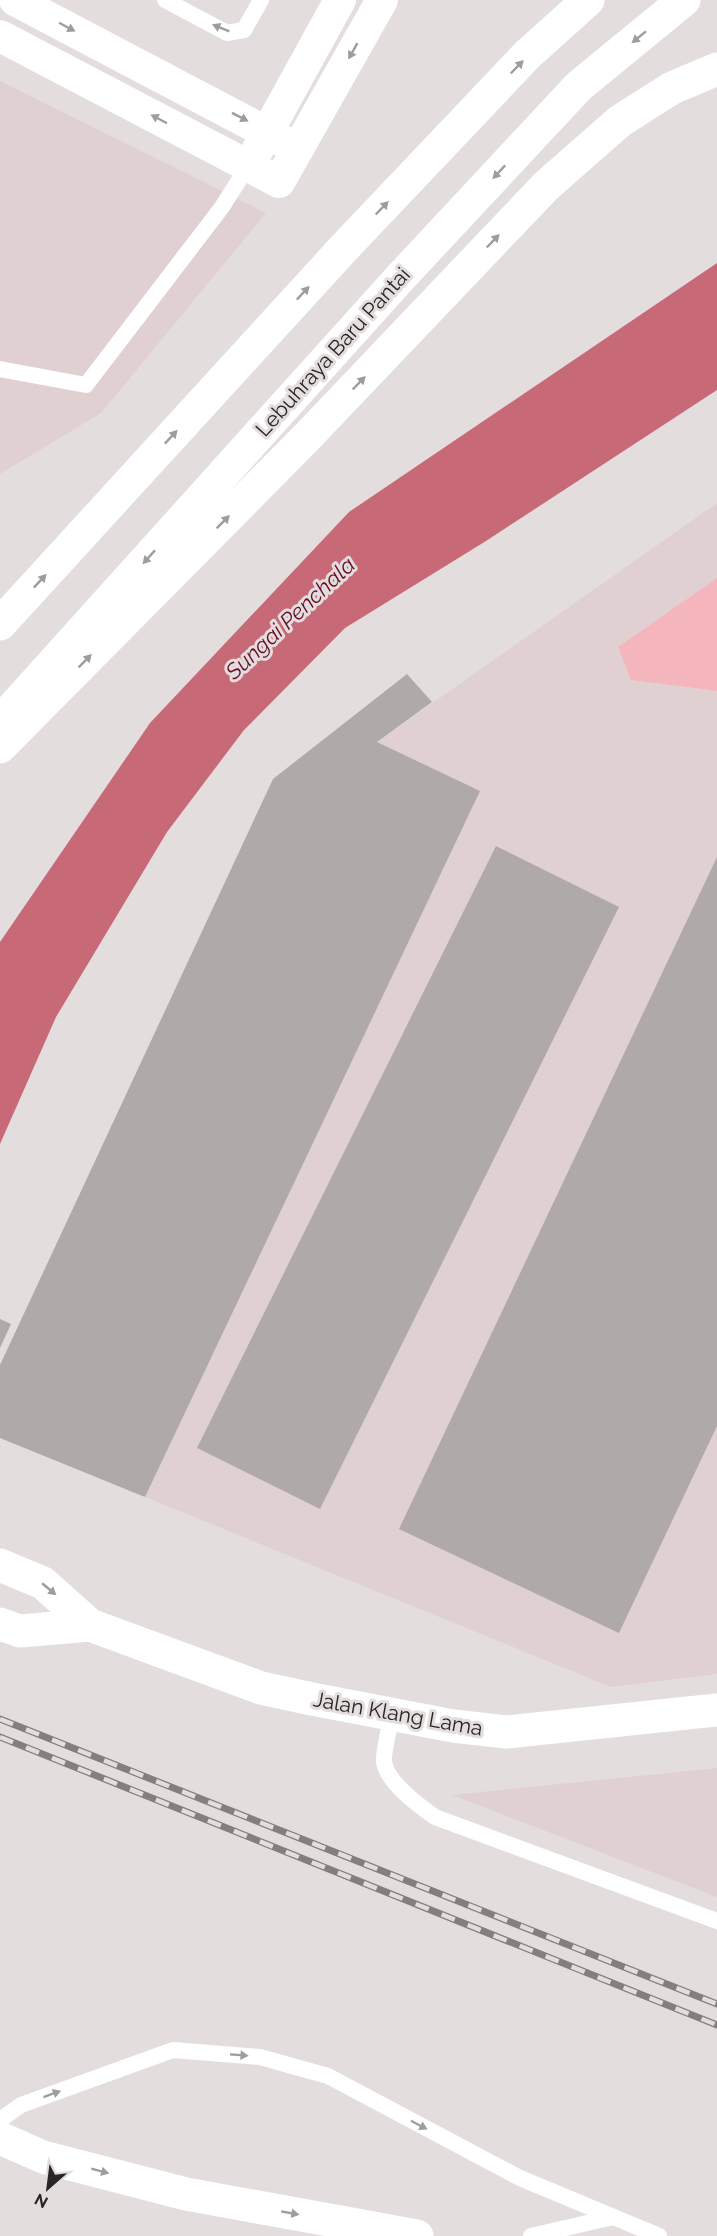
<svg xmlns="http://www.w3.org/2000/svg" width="717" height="2236" viewBox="0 0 717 2236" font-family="Raleway,sans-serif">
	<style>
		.built { fill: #e0d0d1 }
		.green { fill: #f5b5bc }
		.water { fill: #c86977 }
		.building { fill: #b0a9a9 }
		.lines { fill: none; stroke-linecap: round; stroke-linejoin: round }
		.lane { stroke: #fff; stroke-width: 16 }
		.street { stroke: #fff; stroke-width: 32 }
		.primary { stroke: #fff; stroke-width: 33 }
		.highway { stroke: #fff; stroke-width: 33 }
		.rail-casing { stroke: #837f7f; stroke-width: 7 }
		.rail { stroke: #e4dddd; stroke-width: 4.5; stroke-dasharray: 14; stroke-linecap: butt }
		.oneway { fill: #9e9d9d }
		.labels { text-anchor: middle; stroke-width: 6; stroke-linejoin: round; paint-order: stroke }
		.street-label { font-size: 21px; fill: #272525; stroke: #e4dddd }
		.water-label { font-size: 22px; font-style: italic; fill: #660c26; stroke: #e4dddd }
	</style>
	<rect width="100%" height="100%" fill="#e4dddd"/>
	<path class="built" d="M0,81L266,213L101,413L0,474Z
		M717,503V578L618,647L631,680L717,691V1674L611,1687L145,1497L479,791L377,742Z
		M717,1768V1897L452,1795Z"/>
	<path class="green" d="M717,578V691L631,680L618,647Z"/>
	<path class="water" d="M717,263V390L486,541L345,628L244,730L167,832L56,1017L0,1144V942L150,723L349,512Z"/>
	<path class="building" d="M407,674L432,702L377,742L480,791L145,1497L0,1438V1365L273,779Z
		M496,846L619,907L320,1509L197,1448Z
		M717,857V1426L619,1633L399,1529Z
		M0,1319L11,1324L0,1348Z"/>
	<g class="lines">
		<path class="lane" d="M165,0L227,33L244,30L261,0
			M0,369L86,385L222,207L248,166
			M392,1714C390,1725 383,1753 384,1762C387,1782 419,1806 435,1817L717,1921
			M0,2120L21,2105L173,2050L260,2057L328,2076L520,2178L659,2236
			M531,2236L613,2217"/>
		<path class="street" d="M15,0L298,149
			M0,36L279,182L382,0
			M258,149L340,0"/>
		<path class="primary" d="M0,1565L43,1583L90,1625L261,1688L312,1699L453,1726L506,1732L717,1710
			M0,1624L20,1631L90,1625"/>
		<path class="highway" d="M0,624L342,250L527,55L588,0
			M0,722L399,279L579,86L684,0
			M0,747L307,437L546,186L620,121L672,88L717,69
			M0,2138L43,2157L186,2194L417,2236"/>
		<g class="rail-casing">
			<path id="rail" d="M0,1719L717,2004
				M0,1737L717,2025"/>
		</g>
		<use href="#rail" class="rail"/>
	</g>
	<defs><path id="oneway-solid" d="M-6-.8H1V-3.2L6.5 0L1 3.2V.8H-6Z" transform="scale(1.5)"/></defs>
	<g class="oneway">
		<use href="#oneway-solid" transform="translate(67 27) rotate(28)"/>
		<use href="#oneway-solid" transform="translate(221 28) rotate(-158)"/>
		<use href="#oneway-solid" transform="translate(639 37) rotate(141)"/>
		<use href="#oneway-solid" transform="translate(353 51) rotate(119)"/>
		<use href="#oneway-solid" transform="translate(517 67) rotate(-46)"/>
		<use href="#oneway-solid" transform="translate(240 117) rotate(27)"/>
		<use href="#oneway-solid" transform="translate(159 119) rotate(-152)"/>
		<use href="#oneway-solid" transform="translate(499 172) rotate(133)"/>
		<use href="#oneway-solid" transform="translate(382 208) rotate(-46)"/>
		<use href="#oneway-solid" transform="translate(493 241) rotate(-46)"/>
		<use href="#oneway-solid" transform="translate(303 293) rotate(-47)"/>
		<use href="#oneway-solid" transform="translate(359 383) rotate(-46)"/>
		<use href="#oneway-solid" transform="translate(171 437) rotate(-47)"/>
		<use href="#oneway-solid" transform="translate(223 522) rotate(-45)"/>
		<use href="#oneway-solid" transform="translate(149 557) rotate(132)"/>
		<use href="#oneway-solid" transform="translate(40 581) rotate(-47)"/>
		<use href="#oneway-solid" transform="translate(85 661) rotate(-45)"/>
		<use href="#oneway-solid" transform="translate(49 1589) rotate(40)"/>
		<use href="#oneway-solid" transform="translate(239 2055) rotate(4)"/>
		<use href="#oneway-solid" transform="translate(52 2094) rotate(-20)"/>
		<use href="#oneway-solid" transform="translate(419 2125) rotate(28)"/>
		<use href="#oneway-solid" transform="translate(100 2171) rotate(15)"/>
		<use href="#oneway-solid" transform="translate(290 2213) rotate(10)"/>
	</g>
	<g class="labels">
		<g class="street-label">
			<text transform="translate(333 352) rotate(-48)" y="7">Lebuhraya Baru Pantai</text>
			<text transform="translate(398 1714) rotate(10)" y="7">Jalan Klang Lama</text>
		</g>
		<g class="water-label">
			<text transform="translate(290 618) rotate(-43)" y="8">Sungai Penchala</text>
		</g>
	</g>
	<g transform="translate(48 2188) rotate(208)" stroke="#e4dddd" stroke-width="4.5" paint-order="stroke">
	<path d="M0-4.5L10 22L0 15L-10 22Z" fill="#272525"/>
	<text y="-9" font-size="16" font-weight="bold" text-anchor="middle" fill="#272525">N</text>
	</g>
</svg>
